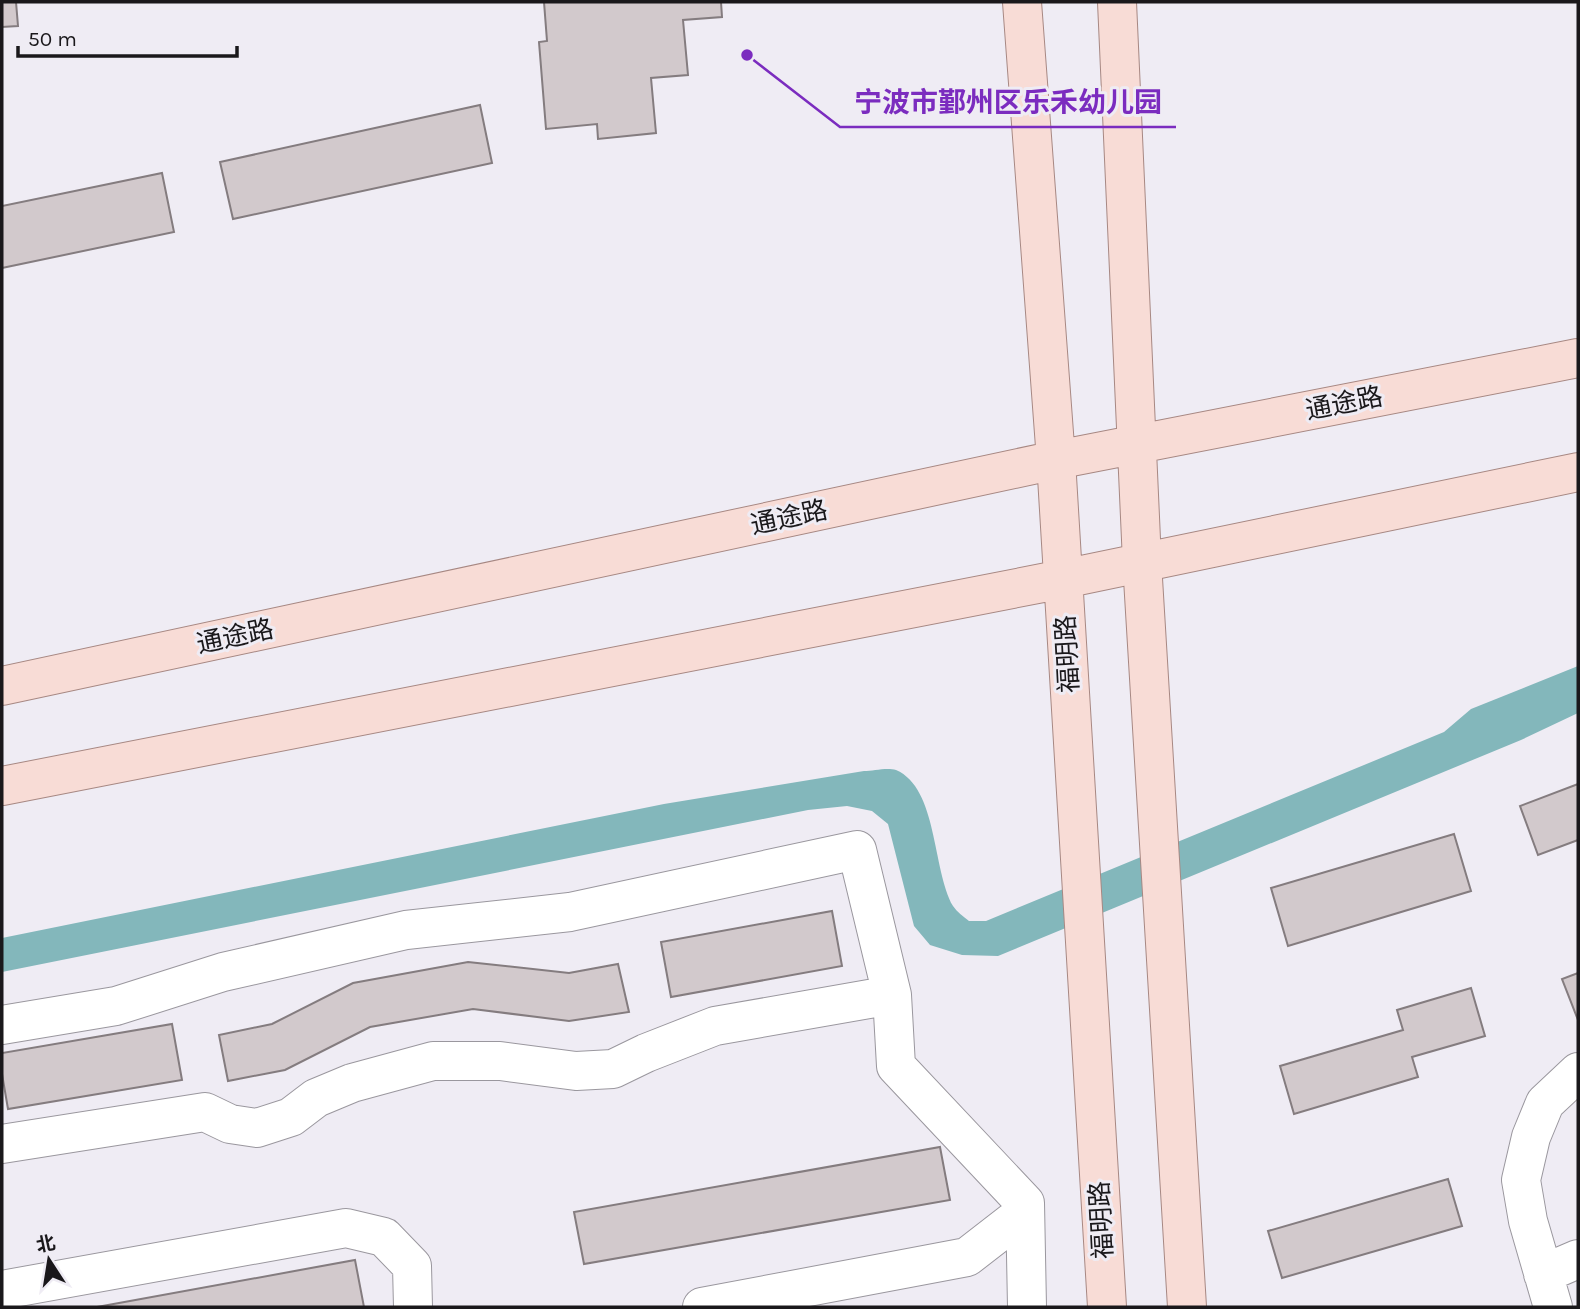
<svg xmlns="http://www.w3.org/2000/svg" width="1580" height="1309" viewBox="0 0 1580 1309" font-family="Karla,'Noto Sans SC',sans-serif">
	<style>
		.water { fill: #83b7bb }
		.building { fill: #d2c9cc; stroke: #847c7f; stroke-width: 2 }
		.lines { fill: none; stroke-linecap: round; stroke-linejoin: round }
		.minor-casing { stroke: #9a979e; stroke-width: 40 }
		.major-casing { stroke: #a78883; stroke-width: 40 }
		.minor { stroke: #fff; stroke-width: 38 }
		.major { stroke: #f8dcd6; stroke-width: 38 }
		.labels { text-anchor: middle; stroke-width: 6; stroke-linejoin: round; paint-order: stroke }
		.street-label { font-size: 26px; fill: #1a181b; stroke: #efecf4 }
		.leader { fill: none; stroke: #7b2cbf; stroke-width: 2.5 }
		.callout-dot { fill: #7b2cbf; stroke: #efecf4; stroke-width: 2.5 }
		.callout-label { font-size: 28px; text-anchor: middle; font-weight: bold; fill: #7b2cbf; stroke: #efecf4; stroke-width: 6; stroke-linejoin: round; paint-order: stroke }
	</style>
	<rect width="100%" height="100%" fill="#efecf4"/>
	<path class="water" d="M1578,666V713L1521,740L998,956L962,955L930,945L914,926L888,824L872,811L847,806L808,810L2,972V938L664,804L864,771C873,771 887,767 896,770C938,788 932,869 953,906C957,912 963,916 969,921H986L1444,732L1471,709Z"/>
	<path class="building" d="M2,2H16L18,26L2,27Z
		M544,2H721L722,17L683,20L688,75L651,78L656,133L598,139L597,124L546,129L539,42L547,41Z
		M480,105L492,163L233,219L220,162Z
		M162,173L174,232L2,268V206Z
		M1578,784V840L1538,855L1520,806Z
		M1454,834L1471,891L1288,946L1271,888Z
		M832,911L842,966L671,997L661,942Z
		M468,962L569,973L618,964L629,1012L569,1021L473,1009L370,1027L285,1070L228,1081L219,1035L272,1024L353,983Z
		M1578,973V1020L1562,979Z
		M1471,988L1485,1036L1412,1057L1418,1077L1294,1114L1280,1066L1403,1030L1397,1010Z
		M172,1024L182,1080L8,1109L2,1074V1053Z
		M940,1147L950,1200L584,1264L574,1212Z
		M1448,1179L1462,1226L1282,1278L1268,1231Z
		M355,1260L364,1307H97Z"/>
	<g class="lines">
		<g class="minor-casing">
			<path id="minor" d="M2,1025L116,1006L223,972L406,930L570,912L857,850L892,995L896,1066L1025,1203L1027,1307
				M2,1144L205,1112L230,1124L257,1128L291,1117L316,1098L352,1083L433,1061H500L576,1071L613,1069L646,1053L715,1026L892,995
				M1543,1274L1578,1259
				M2,1290L346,1228L384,1237L412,1266L413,1307
				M702,1307L967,1257L1025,1212
				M1553,1307L1528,1221L1521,1180L1531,1137L1545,1103L1578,1072"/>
		</g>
		<g class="major-casing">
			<path id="major" d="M1022,2L1056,460L1107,1307
				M1117,2L1142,562L1187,1307
				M2,686L1056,460L1578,358
				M2,786L1063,579L1578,472"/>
		</g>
		<use href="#minor" class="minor"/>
		<use href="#major" class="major"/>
	</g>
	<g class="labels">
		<g class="street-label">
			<text transform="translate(1344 403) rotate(-11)" y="9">通途路</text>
			<text transform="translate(789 517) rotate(-12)" y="9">通途路</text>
			<text transform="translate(235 636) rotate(-12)" y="9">通途路</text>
			<text transform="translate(1067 654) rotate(-93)" y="9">福明路</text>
			<text transform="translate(1101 1220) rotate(-93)" y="9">福明路</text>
		</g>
	</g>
	<path class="leader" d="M747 55L840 127H1176"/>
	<circle class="callout-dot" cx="747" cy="55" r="7"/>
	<g class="callout-label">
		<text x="1008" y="112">宁波市鄞州区乐禾幼儿园</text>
	</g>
	<rect width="1580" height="1309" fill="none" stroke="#1a181b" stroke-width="7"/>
	<g transform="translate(49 1260) rotate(348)" stroke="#efecf4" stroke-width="5" paint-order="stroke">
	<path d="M0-5L12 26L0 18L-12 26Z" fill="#1a181b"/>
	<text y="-10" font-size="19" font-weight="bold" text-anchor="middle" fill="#1a181b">北</text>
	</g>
	<path d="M18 46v10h219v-10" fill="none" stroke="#1a181b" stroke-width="3.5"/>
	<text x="28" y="46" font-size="21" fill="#1a181b" stroke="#efecf4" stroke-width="5" paint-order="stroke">50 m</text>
</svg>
